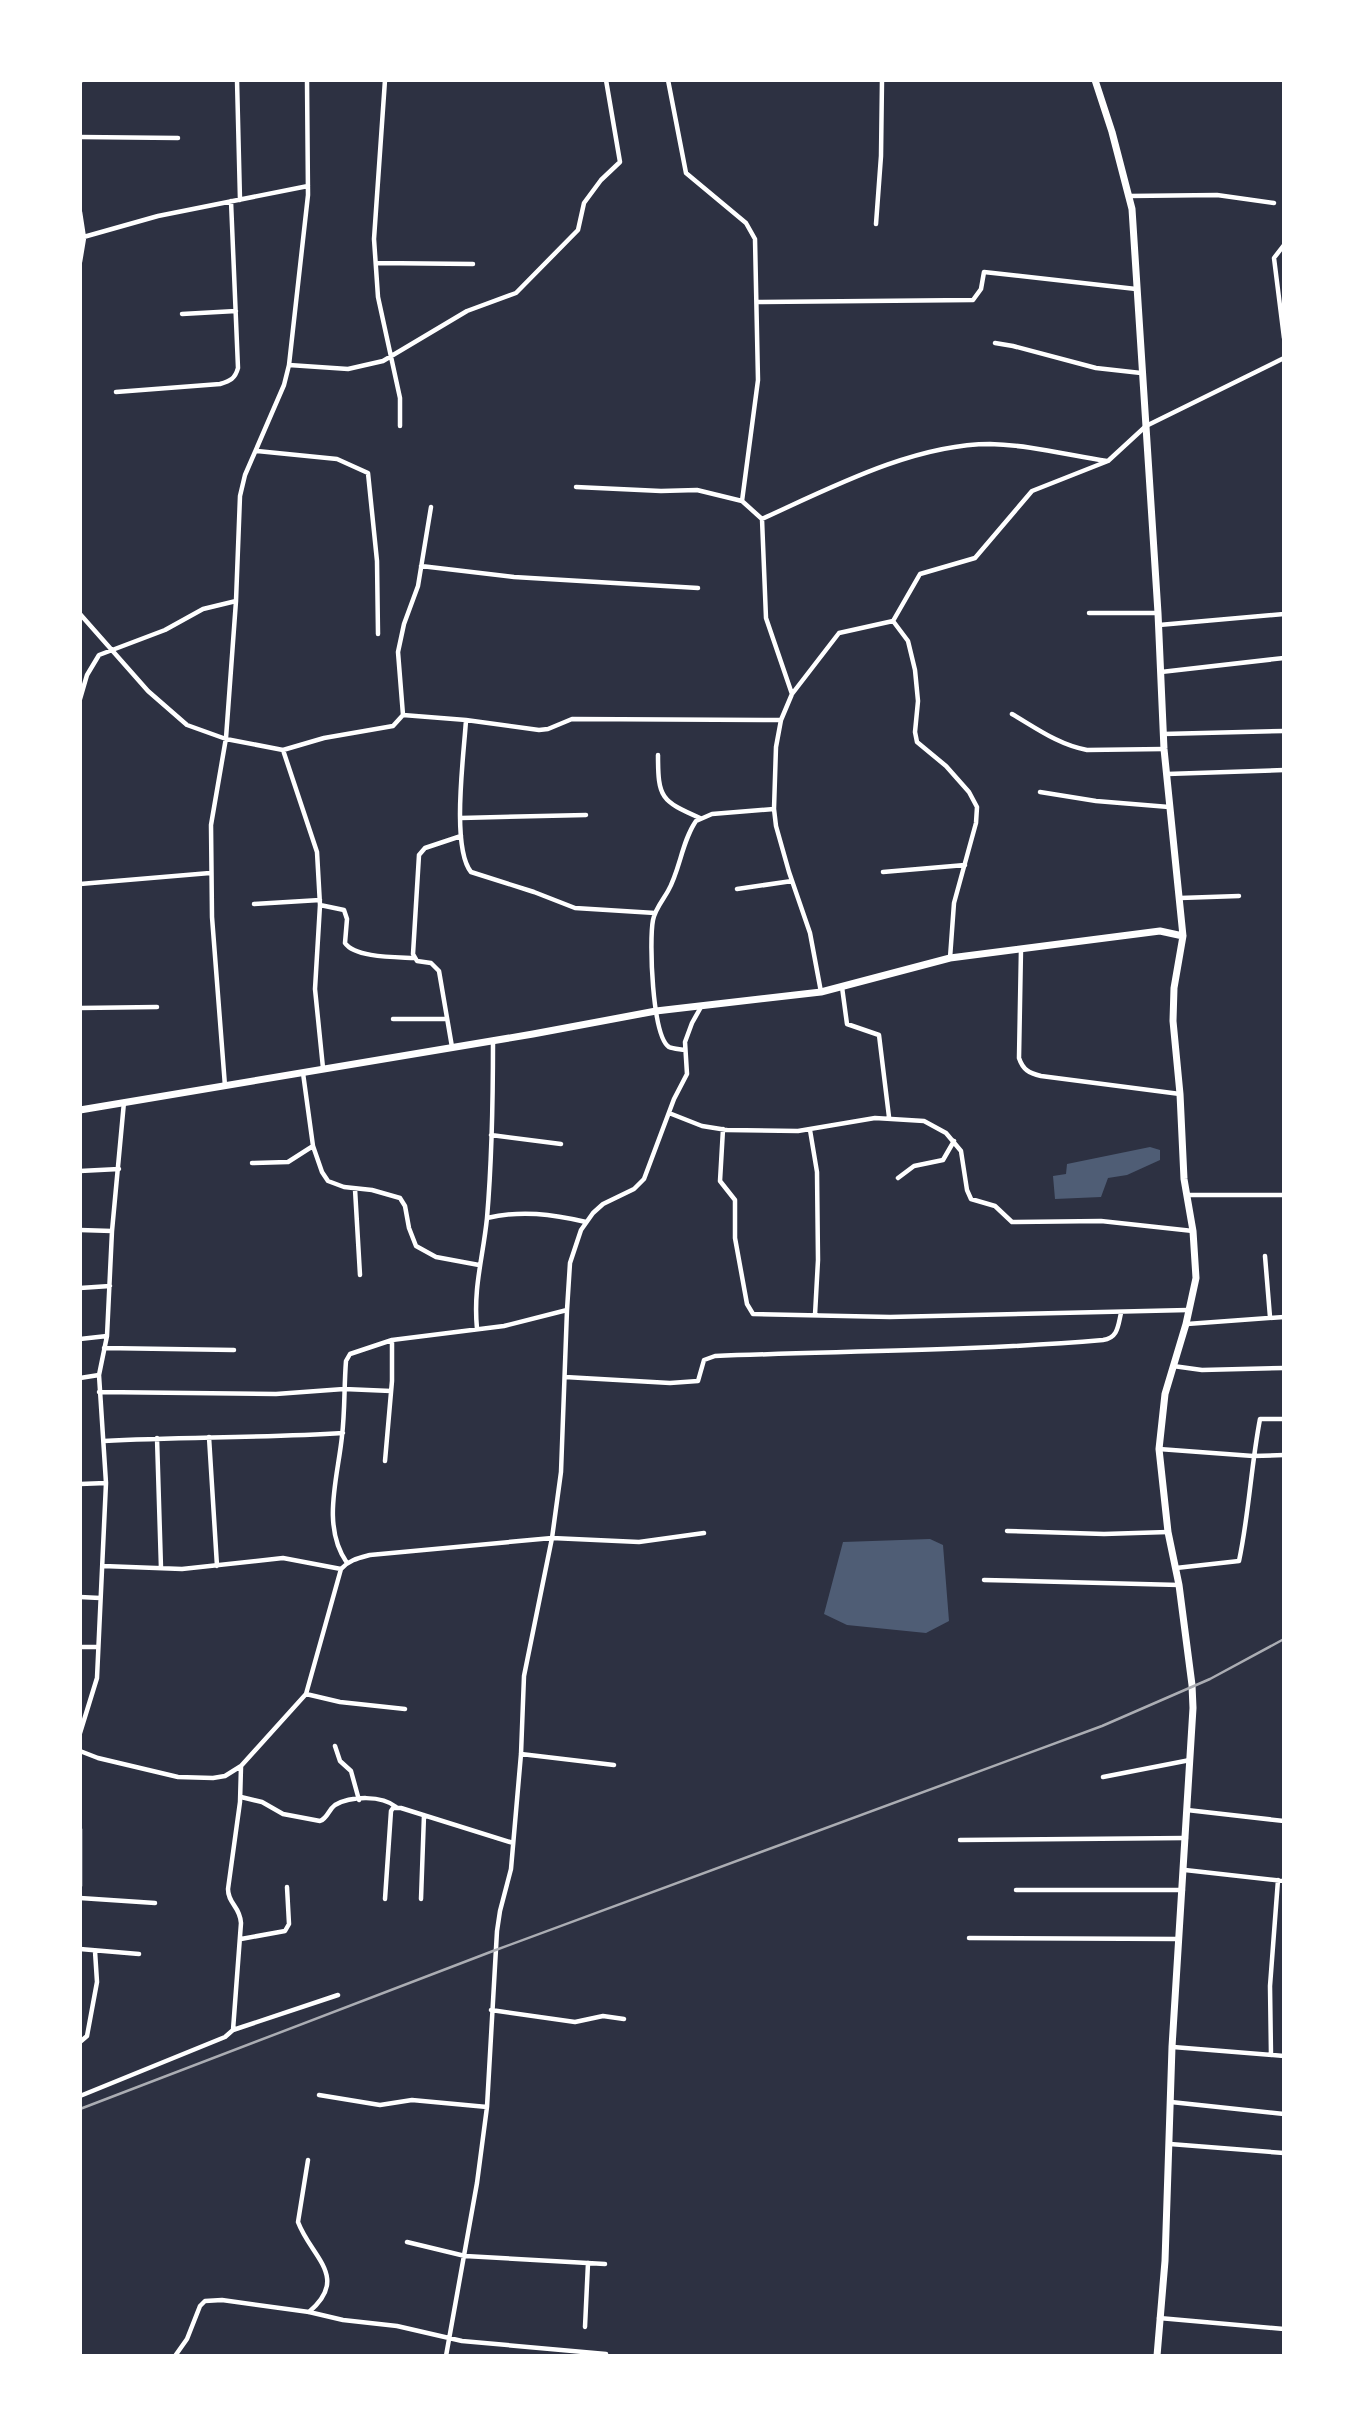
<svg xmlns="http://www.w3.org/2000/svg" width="1364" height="2436" viewBox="0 0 1364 2436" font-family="'Archivo Narrow',sans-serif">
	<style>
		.water { fill: #4f5d75 }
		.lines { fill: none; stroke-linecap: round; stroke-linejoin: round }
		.minor { stroke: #fff; stroke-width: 4.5 }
		.primary { stroke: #fff; stroke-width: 7 }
		.rail { stroke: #abadb3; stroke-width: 2.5 }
	</style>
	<rect width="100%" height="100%" fill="#2d3142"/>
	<path class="water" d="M1150,1147L1160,1150V1160L1127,1175L1108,1178L1101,1197L1055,1199L1053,1176L1066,1174L1067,1164Z
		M930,1539L943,1545L949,1621L926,1633L847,1625L824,1614L843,1542Z"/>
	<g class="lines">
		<path class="minor" d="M237,80L240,200
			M385,80L374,239L378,297L400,398V426
			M668,80L686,173L746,223L755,239L758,380L742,501
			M80,82L81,80
			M80,137L178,138
			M1129,196L1217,195L1274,203
			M80,212L84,238L80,262
			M876,224L881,156L882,80
			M80,238L158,216L308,186
			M1284,245L1274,258L1284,338
			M376,263L473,264
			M757,302L973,300L981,289L984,272L1136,289
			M182,314L236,311
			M995,343L1013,346L1096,368L1141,373
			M289,365L348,369L383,361L467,311L516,293L578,230L584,203L601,180L620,162L606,80
			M116,392L220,384C230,381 235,379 238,368L231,201
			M257,451L337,459L368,473L377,561L378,634
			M576,487L661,491L697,490L742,501L762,519L766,618L792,694
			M762,519C830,488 914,444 990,444C1029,445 1068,455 1107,461
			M421,566L514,577L698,588
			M1089,613H1157
			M80,614L148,691L187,725L226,739L283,750L324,738L393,726L403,715L398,652L404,624L418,586L431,507
			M893,621L908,641L915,670L918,701L915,732L917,742L946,766L969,792L977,807L976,823L954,903L950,958
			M1159,625L1284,614
			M1161,672L1284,658
			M80,699L87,675L99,655L165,630L203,609L236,601
			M1012,714C1036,728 1059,745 1087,750L1164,749
			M403,715L466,720L539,730L548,729L572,719L781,720
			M466,720C464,754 451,847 471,872L534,892L575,908L655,913
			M1163,734L1284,731
			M283,750L317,852L320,905L315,989L323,1068
			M658,755C658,798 661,801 700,818
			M1167,774L1284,770
			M1040,792L1096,801L1169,807
			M461,818L586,815
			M883,872L965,865
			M80,884L210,873
			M737,889L792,881
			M1180,898L1239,896
			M254,904L320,900
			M320,905L344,910L347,919L345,943C355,958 397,957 414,958
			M1021,949L1019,1058C1023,1070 1029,1073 1041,1076L1180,1094
			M842,987L847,1024L879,1035L889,1117
			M821,992L810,933L789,872L776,826L774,809L776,747L781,720L792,694L839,633L893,621L920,574L975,558L1032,491L1108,461L1146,426L1284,358
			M80,1008L157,1007
			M393,1019H446
			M452,1047L439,971L431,963L417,961L413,954L419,855L425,848L461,836
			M685,1050C680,1049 673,1049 669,1047C652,1036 649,940 653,920C655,909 663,900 668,891C680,870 682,841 696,821L712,814L774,809
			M303,1073L313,1146L322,1172L328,1181L344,1187L372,1190L400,1198L405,1206L409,1228L416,1246L436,1257L479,1265
			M225,1086L212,917L211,825L226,738L236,601L240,496L245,475L284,385L289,365L308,195L307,80
			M669,1113L702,1126L727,1130L798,1131L875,1118L924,1121L946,1133L961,1151L967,1190L971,1199L995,1206L1012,1222L1101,1221L1193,1231
			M723,1129L720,1181L735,1200V1238L747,1304L753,1314L890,1317L1188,1310
			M810,1130L817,1172L818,1260L815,1315
			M491,1135L561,1144
			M252,1163L288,1162L313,1146
			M80,1171L119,1169
			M898,1178L914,1166L943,1160L954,1141
			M355,1189L360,1275
			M1187,1195H1284
			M487,1218C521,1210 552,1214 586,1222
			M80,1230L112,1231
			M1265,1256L1270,1317
			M80,1288L110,1286
			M1187,1324L1284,1317
			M477,1329C473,1287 483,1258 487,1218C492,1159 493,1100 493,1041
			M80,1339L107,1336
			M104,1348L234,1350
			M1173,1366L1202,1370L1284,1368
			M565,1377L670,1383L698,1381L704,1360L715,1356C844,1351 973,1351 1103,1340C1118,1338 1118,1326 1121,1313
			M80,1378L99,1375
			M99,1392L276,1394L344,1389L391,1391
			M209,1437L217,1566
			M157,1438L161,1568
			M104,1441C184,1437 263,1438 343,1433
			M1159,1449L1253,1456L1284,1455
			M385,1461L392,1381V1340
			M80,1484L106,1483
			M1007,1531L1104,1534L1168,1532
			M347,1563C321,1526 338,1477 342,1436C345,1411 344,1386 346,1361L350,1354L392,1340L504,1326L567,1310
			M103,1566L182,1569L283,1558L341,1569
			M1176,1568L1239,1561C1249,1514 1251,1466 1260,1419H1284
			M984,1580L1179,1585
			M80,1597L100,1598
			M80,1647H97
			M306,1694L340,1702L405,1709
			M80,1733L97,1678L106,1483L99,1375L107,1336L112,1231L124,1102
			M335,1746L340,1761L351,1771L359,1800
			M80,1751L98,1758L178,1777L213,1778L225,1776L241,1766L306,1694L341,1569C349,1560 359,1558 370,1555L552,1538L639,1542L704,1533
			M521,1754L614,1765
			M1103,1777L1190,1760
			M241,1797L262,1802L283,1814L320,1821C328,1818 328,1810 335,1805C351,1796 382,1795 396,1807
			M1187,1810L1284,1821
			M80,1829V1886
			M960,1840L1186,1838
			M1185,1870L1284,1881
			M1016,1890H1183
			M80,1898L155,1903
			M385,1899L391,1811L393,1808H401L513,1843
			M421,1899L424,1815
			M969,1938L1178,1939
			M241,1939L285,1931L289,1924L287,1887
			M80,1949L139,1954
			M491,2010L575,2022L603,2016L624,2019
			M233,2030L338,1995
			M80,2042L87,2036L97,1982L95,1951
			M1173,2047L1284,2056
			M1271,2055L1270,1986L1278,1880
			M319,2095L380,2105L412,2100L487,2107
			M80,2096L225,2037L233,2030L241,1923C240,1906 228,1904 228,1889L240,1802L241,1767
			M1171,2102L1284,2114
			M1170,2144L1284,2153
			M308,2160L298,2222C311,2257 350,2277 309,2312
			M407,2242L465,2256L605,2264
			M1159,2318L1284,2329
			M585,2327L588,2263
			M175,2356L187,2339L200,2306L205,2301L222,2300L309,2312L343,2320L397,2326L462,2341L606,2354
			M446,2356L477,2183L487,2107L497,1931L500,1911L511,1869L521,1754L524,1676L552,1538L561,1472L567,1310L570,1263L581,1230L593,1213L603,1204L634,1189L644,1179L674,1099L687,1074L685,1042L692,1023L701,1007"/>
		<path class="primary" d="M1095,80L1112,132L1132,209L1158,613L1164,749L1183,936L1174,988L1173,1021L1180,1094L1184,1179L1193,1231L1196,1278L1186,1324L1165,1394L1159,1449L1168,1532L1179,1585L1192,1685L1193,1708L1172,2047L1165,2261L1157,2356
			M80,1110L533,1034L656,1011L821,992L950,958L1160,931L1183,936"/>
		<path class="rail" d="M80,2109L493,1951L1102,1726L1210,1679L1284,1639"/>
	</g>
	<rect width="1364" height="2436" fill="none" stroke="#ffffff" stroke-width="164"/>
</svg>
